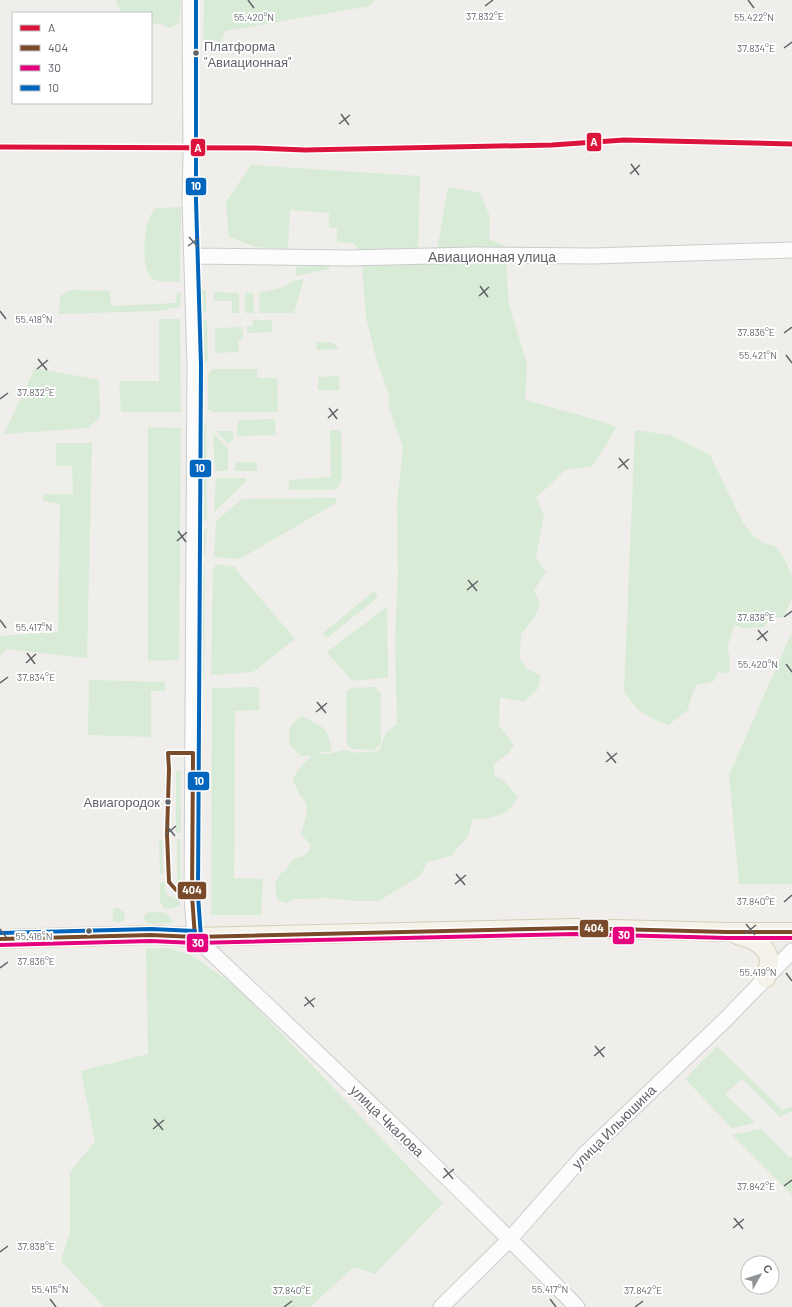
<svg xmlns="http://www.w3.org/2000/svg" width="792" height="1307" viewBox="0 0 792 1307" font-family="Barlow,sans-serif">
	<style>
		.green { fill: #d8ebd6 }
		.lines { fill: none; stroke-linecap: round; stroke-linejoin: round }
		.minor-casing { stroke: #cbcccc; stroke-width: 17 }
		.major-casing { stroke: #d7ceb8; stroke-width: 20 }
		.minor { stroke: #fdfcfc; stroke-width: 15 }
		.major { stroke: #f4f2e9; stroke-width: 18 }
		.bus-1-casing { stroke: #fff; stroke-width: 7 }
		.bus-2-casing { stroke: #fff; stroke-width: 7 }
		.bus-3-casing { stroke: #fff; stroke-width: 7 }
		.bus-1 { stroke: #7a4b2a; stroke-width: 4 }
		.bus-2 { stroke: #e5007d; stroke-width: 4 }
		.bus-3 { stroke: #0065bd; stroke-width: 4 }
		.rail-1-casing { stroke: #fff; stroke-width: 8 }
		.rail-1 { stroke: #dc143c; stroke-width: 5 }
		.ticks { fill: none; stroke: #5f6368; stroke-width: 1.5 }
		.bus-dot { fill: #5f6368; stroke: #fff; stroke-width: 1.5 }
		.labels { text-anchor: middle; stroke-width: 4; stroke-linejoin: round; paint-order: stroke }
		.bus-label { font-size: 13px; fill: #5f6368; stroke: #fff; text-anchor: start }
		.street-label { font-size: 14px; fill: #5f6368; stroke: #fff }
		.ticks-label { font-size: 10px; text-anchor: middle; fill: #5f6368; stroke: #fff; stroke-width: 4; stroke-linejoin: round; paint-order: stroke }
		.line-badge { stroke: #fff; stroke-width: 1.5 }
		.badge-label { font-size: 11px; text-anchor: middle; font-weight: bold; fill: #fff }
	</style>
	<rect width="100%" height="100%" fill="#efeeea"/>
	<path class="green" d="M116,0H181L179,23L170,28L159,23L151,25V13H121Z
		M204,0H375L370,6L225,31L220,43L203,39Z
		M251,165L420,176L418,248L360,251L353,243L337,242V228L329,227V213L290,210L288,249L256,247L229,237L226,202Z
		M448,187L480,193L490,217L489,239L505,246L509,305L527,364L525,400L597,420L616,427L605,447L592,466L565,470L549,486L536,497L544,515L536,558L546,572L534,590L540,604L535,616L521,634L520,659L527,669L541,676L537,690L524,702L500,697L499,725L514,745L509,753L494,764V775L505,782L518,797C507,817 493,818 473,819L468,836L451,856L427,862L421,875L379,901H355L329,898L295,899L287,903L277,900L275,884L280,874L286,870L294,858C303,858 308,854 311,845L301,834L307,813L306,803L299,794L293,780C296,770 304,763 312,756H301L290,746C288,730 288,725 302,716C322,727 329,726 331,751L320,752L319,754H327L345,750L358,753L379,751L386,732L397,724L395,641L398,573L397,501L403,448L389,407V395L376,358L366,317L362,265L381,263L435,261Z
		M181,207L180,282C173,281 162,283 155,280C140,274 144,234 148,221C150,216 152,212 156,208Z
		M329,264V269L296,276V267Z
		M304,279L294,313H259V293L284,287L292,281Z
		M198,289L206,290V313L198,308Z
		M70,290L110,291L111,306L176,303L177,292L181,293L180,307L158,311L58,314L61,295Z
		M214,292L239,293V313H232V301H214Z
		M245,293H253L254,313H245Z
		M159,319H180L181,412H121L119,381H159Z
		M207,320L208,362L202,361L198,323L201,321Z
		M253,320H272V332L247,333V326H253Z
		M243,327V339L238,340L239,352L215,353V328Z
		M316,342H331L338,347V349L317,350Z
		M35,368L99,380L100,417L88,428L4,434Z
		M213,369H257L258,378H277L278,412H212L208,409V374Z
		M339,376V390H318V377Z
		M275,419L276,435L237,436V424L240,420Z
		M203,423H206L207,521H202L199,517V427Z
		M148,427L181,428L179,660L148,661Z
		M330,430H341L342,477L339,486L334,490H289V480L331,477Z
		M635,430L670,435L710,455L743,523L753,535L763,543L775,546L784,558L792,577V598L784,617L770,618L764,627L743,628L734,625L731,636L727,647L730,658L729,674L717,672L714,681L696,685L690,700L688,710L668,725L655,720L638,710L624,692Z
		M216,431H233V440L228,444Z
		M213,433L228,448V471H215Z
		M56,443H92L87,658L7,649L0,655V636L58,632L60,504L43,501V494H73L72,466H56Z
		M235,462H257V471H235Z
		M216,478H246V482L214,512Z
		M336,498V503L240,559L214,557L216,521L242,499Z
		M207,528L205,555L200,552L201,533Z
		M205,564L204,680L199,677V566Z
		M215,564L236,567V571L238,572L295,639L253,672L211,675L213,568H215Z
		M374,591L378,597L327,638L323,633Z
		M387,607L388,677L352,681L327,652Z
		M792,632V884H739L729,775Z
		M89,680L165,682V691H151V737L88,735Z
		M259,687V710L235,711L234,878L263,879L261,915H211L212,688Z
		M375,687L381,694V743L375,750L352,749L347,745L346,691L351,688Z
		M176,771H181V833H176Z
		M177,839H180L181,888L177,885Z
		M159,840H162L163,874H160Z
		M160,882H165C166,897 166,895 180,900V905C174,908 171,910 164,908L160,902Z
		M118,908L124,912L125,918L121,922L113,921V909Z
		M151,911L165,913L172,919V923L148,924L143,918L146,914Z
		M167,948L191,955L237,987L443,1203L375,1274L354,1267L310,1307H104L61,1261L70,1232V1172L95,1141L81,1071L148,1054L146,949Z
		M717,1046L782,1110L792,1106V1111L780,1117L742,1079L725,1094L755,1123L732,1128L685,1079Z
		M761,1129L790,1158L792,1156V1195L732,1135Z"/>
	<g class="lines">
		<g class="minor-casing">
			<path id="minor" d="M190,0L191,156L190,200L195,365L192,896L195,937C324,1059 453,1181 577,1307
				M192,256L348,258L475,255L593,256L792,250
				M441,1307L510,1239L584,1155L726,1019L792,951"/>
		</g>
		<g class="major-casing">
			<path id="major" d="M737,935C749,938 769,945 769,962C768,967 767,973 766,978
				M0,939L151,935L195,937L576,928L727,932H792"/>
		</g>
		<use href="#minor" class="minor"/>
		<use href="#major" class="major"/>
		<g class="bus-1-casing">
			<path id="bus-1" d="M168,753H193L192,896L176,890L169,882L167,834L169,769Z
				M192,896L195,937
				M0,939L151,935L195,937L576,928L727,932H792"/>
		</g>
		<g class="bus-2-casing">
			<path id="bus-2" d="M0,945L151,941L195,943L576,934L727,938H792"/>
		</g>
		<g class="bus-3-casing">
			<path id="bus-3" d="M196,0V200L201,365L198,896L201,937
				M0,933L151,929L195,931"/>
		</g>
		<use href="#bus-1" class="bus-1"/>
		<use href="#bus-2" class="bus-2"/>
		<use href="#bus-3" class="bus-3"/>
		<g class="rail-1-casing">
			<path id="rail-1" d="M0,147L255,148L305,150L552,145L624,140L792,144"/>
		</g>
		<use href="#rail-1" class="rail-1"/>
	</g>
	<path class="ticks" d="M248,0L254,8M748,0L754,8M485,6L493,0M784,48L792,42M341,114L349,125M339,124L350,115M631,164L639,175M630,174L640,165M189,237L198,247M188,246L199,238M480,286L488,297M479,296L489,287M0,311L6,319M784,333L792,327M786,355L792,363M38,359L47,370M37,369L48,360M0,399L8,393M329,408L337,419M328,418L338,409M619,458L628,469M618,468L629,459M178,531L186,542M177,541L187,532M468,580L477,591M467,590L478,581M784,617L792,611M0,620L6,628M758,630L767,641M757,640L768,631M27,653L35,664M26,663L36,654M786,664L792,672M0,683L8,677M317,702L326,713M316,712L327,703M607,752L616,763M606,762L617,753M166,825L175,836M165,835L176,826M456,874L465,885M455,884L466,875M784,902L792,895M746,924L755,935M0,929L6,937M745,934L756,925M0,968L8,962M786,973L792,981M305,997L314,1007M304,1006L315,998M595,1046L604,1057M594,1056L605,1047M154,1119L163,1130M153,1129L164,1120M444,1168L453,1179M443,1178L454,1169M784,1186L792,1180M734,1218L743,1229M733,1228L744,1219M0,1252L8,1246M50,1299L56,1307M550,1299L556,1307M284,1307L292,1301M635,1307L643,1301"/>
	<g class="bus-dot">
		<circle cx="196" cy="53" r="3.5"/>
		<circle cx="168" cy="802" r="3.5"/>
		<circle cx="89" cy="931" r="3.5"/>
	</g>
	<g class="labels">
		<g class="bus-label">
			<text x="204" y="51">Платформа<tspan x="204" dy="16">"Авиационная"</tspan></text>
			<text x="160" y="807" text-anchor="end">Авиагородок</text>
		</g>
		<g class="street-label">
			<text x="492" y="262">Авиационная улица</text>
			<text transform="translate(387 1121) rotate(44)" y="5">улица Чкалова</text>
			<text transform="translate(614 1127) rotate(-45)" y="5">улица Ильюшина</text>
		</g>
	</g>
	<g class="ticks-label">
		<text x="485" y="20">37.832°E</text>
		<text x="254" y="21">55.420°N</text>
		<text x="754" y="21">55.422°N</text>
		<text x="756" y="52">37.834°E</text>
		<text x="34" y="323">55.418°N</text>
		<text x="756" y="336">37.836°E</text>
		<text x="758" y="359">55.421°N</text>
		<text x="36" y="396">37.832°E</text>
		<text x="756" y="621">37.838°E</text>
		<text x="34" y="631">55.417°N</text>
		<text x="758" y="668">55.420°N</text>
		<text x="36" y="681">37.834°E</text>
		<text x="756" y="905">37.840°E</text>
		<text x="34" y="940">55.416°N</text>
		<text x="36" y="965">37.836°E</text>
		<text x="758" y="976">55.419°N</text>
		<text x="756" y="1190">37.842°E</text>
		<text x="36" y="1250">37.838°E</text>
		<text x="50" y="1293">55.415°N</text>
		<text x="550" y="1293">55.417°N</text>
		<text x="292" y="1294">37.840°E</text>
		<text x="643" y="1294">37.842°E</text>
	</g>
	<g class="line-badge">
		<rect x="586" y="132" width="16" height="20" rx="4" fill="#dc143c"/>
		<rect x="190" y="138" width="16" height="19" rx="4" fill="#dc143c"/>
		<rect x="185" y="177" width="22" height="19" rx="4" fill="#0065bd"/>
		<rect x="189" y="459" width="23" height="19" rx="4" fill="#0065bd"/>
		<rect x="187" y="771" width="23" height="20" rx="4" fill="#0065bd"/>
		<rect x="177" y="881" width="30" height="19" rx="4" fill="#7a4b2a"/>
		<rect x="579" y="919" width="30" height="19" rx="4" fill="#7a4b2a"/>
		<rect x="612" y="926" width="23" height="19" rx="4" fill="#e5007d"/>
		<rect x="186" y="933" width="23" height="20" rx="4" fill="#e5007d"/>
	</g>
	<g class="badge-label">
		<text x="594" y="146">A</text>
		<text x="198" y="152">A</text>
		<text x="196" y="190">10</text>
		<text x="200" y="472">10</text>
		<text x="199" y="785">10</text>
		<text x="192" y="894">404</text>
		<text x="594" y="932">404</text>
		<text x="624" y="939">30</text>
		<text x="198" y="947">30</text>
	</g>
	<rect x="12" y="12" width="140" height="92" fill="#ffffff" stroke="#bfc1c3"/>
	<rect x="20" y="25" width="20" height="6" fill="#dc143c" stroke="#bfc1c3"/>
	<text x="48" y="32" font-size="12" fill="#5f6368">A</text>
	<rect x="20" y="45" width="20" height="6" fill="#7a4b2a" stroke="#bfc1c3"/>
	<text x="48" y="52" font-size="12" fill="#5f6368">404</text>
	<rect x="20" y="65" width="20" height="6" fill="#e5007d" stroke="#bfc1c3"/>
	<text x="48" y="72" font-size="12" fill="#5f6368">30</text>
	<rect x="20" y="85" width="20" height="6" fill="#0065bd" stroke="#bfc1c3"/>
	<text x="48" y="92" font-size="12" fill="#5f6368">10</text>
	<g transform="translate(760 1275) rotate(51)"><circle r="19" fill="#ffffff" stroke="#bfc1c3"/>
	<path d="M0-3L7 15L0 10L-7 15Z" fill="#919496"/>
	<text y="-6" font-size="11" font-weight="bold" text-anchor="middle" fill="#5f6368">С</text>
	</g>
</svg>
